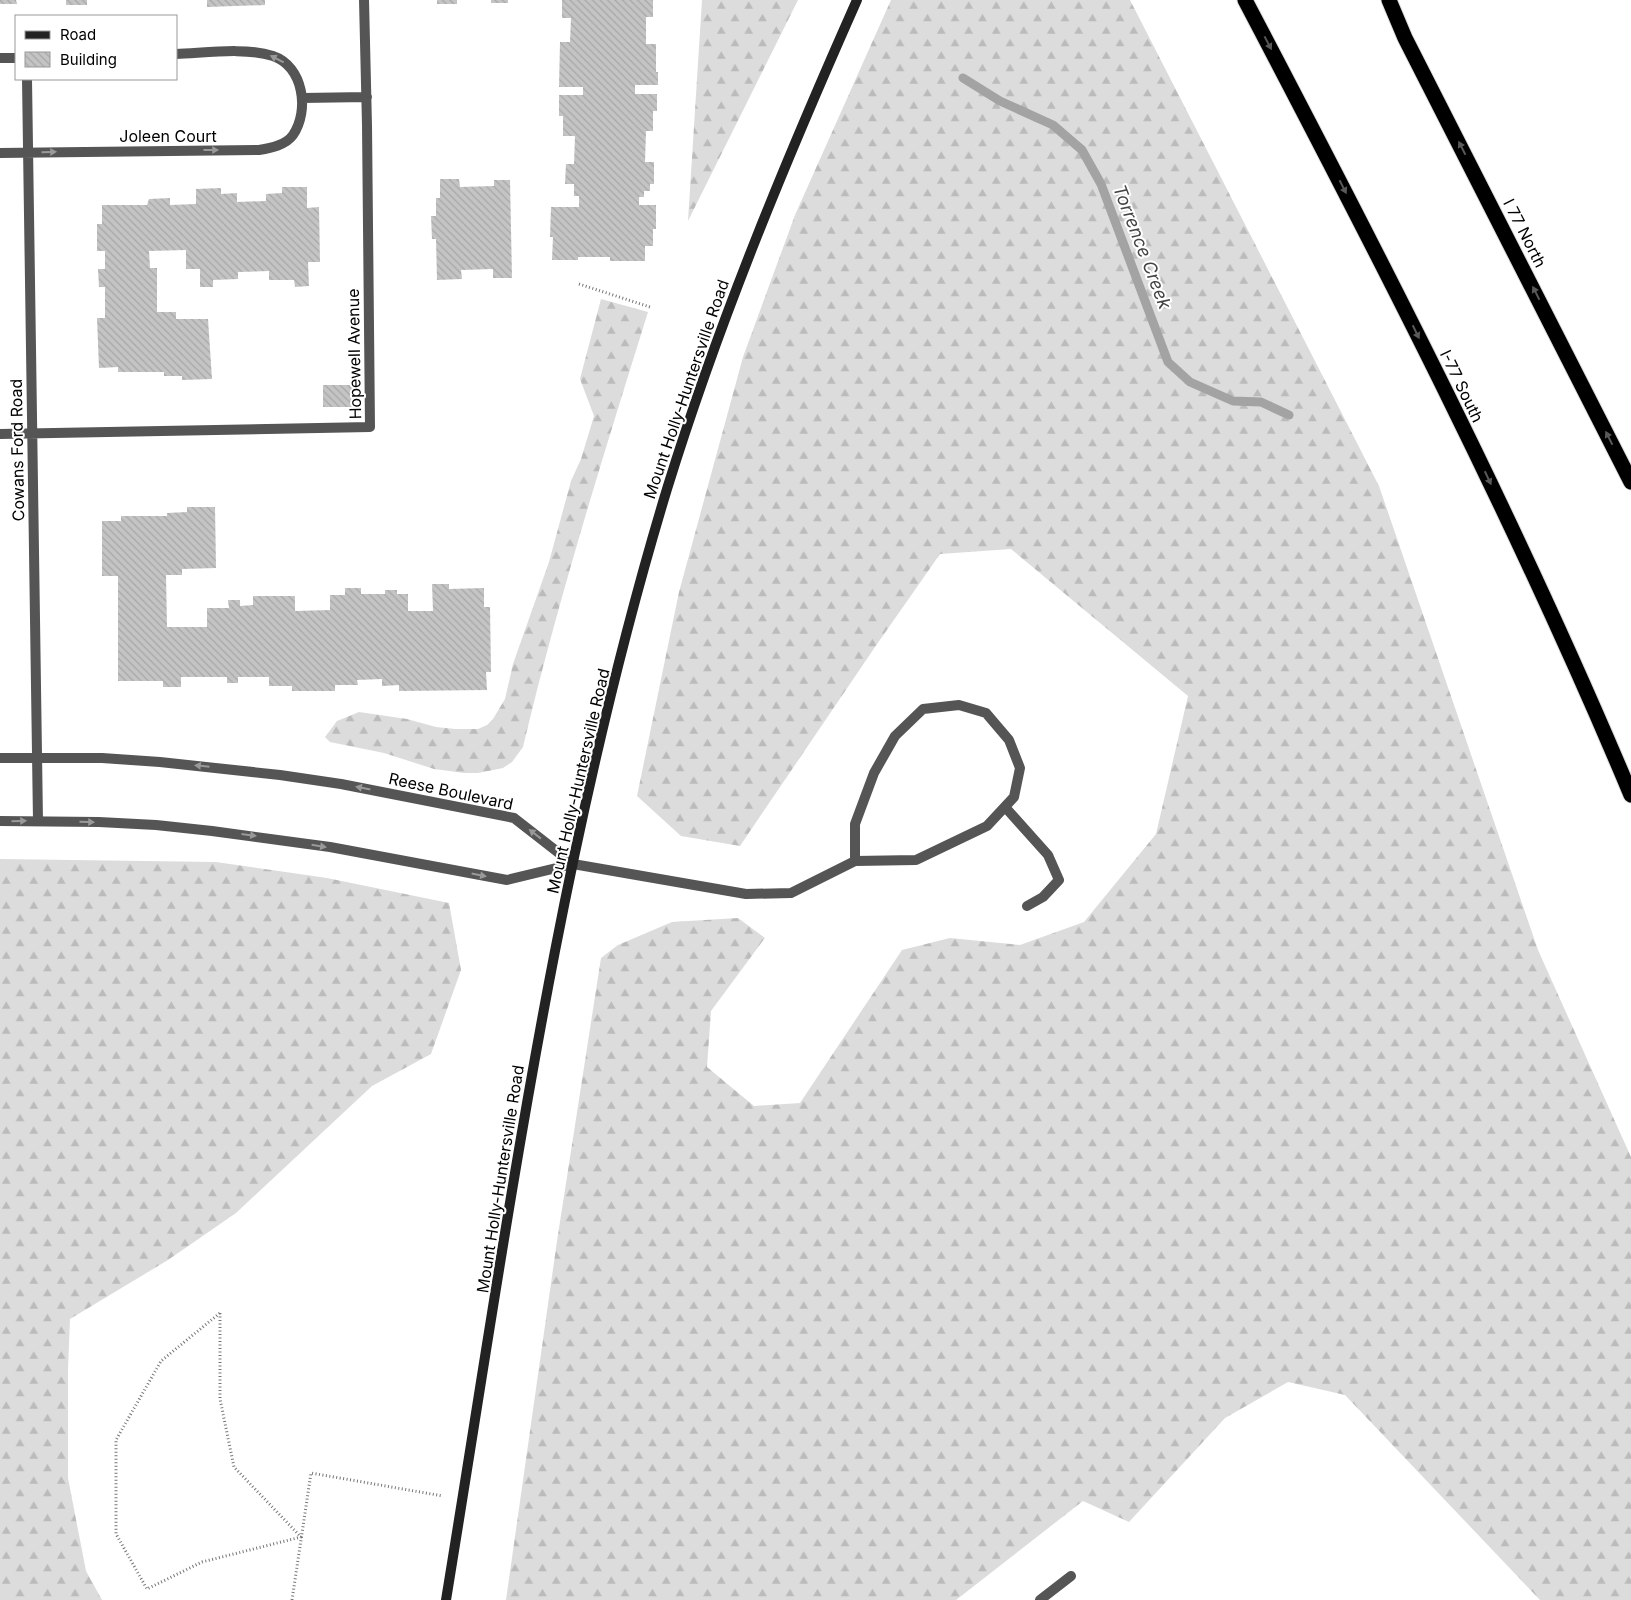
<svg xmlns="http://www.w3.org/2000/svg" width="1631" height="1600" viewBox="0 0 1631 1600" font-family="Inter,sans-serif">
	<style>
		.forest { fill: url(#forest-firs) }
		.lines { fill: none; stroke-linecap: round; stroke-linejoin: round }
		.stream { stroke: #a3a3a3; stroke-width: 9 }
		.building { fill: url(#building-back-hatch) }
		.motorway-casing { stroke: #dbdbdb; stroke-width: 17 }
		.path { stroke: #777; stroke-width: 3; stroke-dasharray: 1 2.5; stroke-linecap: butt }
		.service { stroke: #555; stroke-width: 10 }
		.minor { stroke: #555; stroke-width: 10 }
		.tertiary { stroke: #555; stroke-width: 10 }
		.secondary { stroke: #222; stroke-width: 10 }
		.motorway { stroke: #000; stroke-width: 15 }
		.oneway { fill: #595959 }
		.oneway2 { fill: #999 }
		.labels { text-anchor: middle; stroke-width: 4; stroke-linejoin: round; paint-order: stroke }
		.street-label { font-size: 16px; fill: #000; stroke: #fff }
		.water-label { font-size: 18px; font-style: italic; fill: #444; stroke: #fff }
	</style>
	<defs>
		<pattern id="forest-firs" width="22" height="20" patternUnits="userSpaceOnUse" patternTransform="scale(1.25)"><rect width="22" height="20" fill="#dcdcdc"/><path d="M5 1l3.5 6h-7zM16 11l3.5 6h-7z" fill="#bbb"/></pattern>
		<pattern id="building-back-hatch" width="6" height="6" patternUnits="userSpaceOnUse" patternTransform="scale(1.25)"><rect width="6" height="6" fill="#c4c4c4"/><path d="M-1 5l2 2M0 0l6 6M5-1l2 2" fill="none" stroke="#a7a7a7"/></pattern>
	</defs>
	<rect width="100%" height="100%" fill="#fff"/>
	<path class="forest" d="M702,0H798L688,221Z
		M891,0H1130L1379,486L1538,950L1631,1157V1600H1540L1345,1395L1288,1382L1225,1418L1129,1522L1083,1501L956,1600H506L557,1241L601,958L618,945L672,922L738,918L765,938L711,1011L707,1067L754,1106L800,1103L902,950L950,938L1020,945L1084,922L1156,834L1188,696L1011,549L940,554L875,647L740,846L681,836L637,796L679,592L743,357L795,215Z
		M601,299L648,312C603,456 558,600 523,747L512,762L503,768L478,773H464L434,769L384,753L330,742L325,737L337,721L359,712L407,719L436,727L455,729H478L487,725L493,719L505,699L513,664L549,562L571,481L581,459L594,416L580,379Z
		M0,859L216,862L327,878L449,903L461,970L431,1054L372,1086L236,1213L168,1260L70,1319L68,1369V1478L86,1571L102,1600H0Z"/>
	<g class="lines">
		<path class="stream" d="M963,78L1000,101L1053,125L1082,150L1101,184L1168,362L1190,382L1233,401L1261,402L1289,415"/>
	</g>
	<path class="building" d="M0,0H16L17,4H0Z
		M66,0H87V5H66Z
		M207,0H265V5L207,7Z
		M437,0H457V4H437Z
		M491,0H508V3H491Z
		M562,0H653V17H646V44H656V72H658V85H635V94H657V111H653V131H646L645,162H654V184H650V191H644V197H639V205H656V229H653V246H645V261H610V257H578V260H552L553,237H550L551,207H579V196H574V184H565L566,164H574L575,136H563V116H559V95H583V87H559L560,42H570L571,18H562Z
		M440,179H459L460,187L494,186V180H510L512,278H493V269L461,270L462,279L437,280L436,239H432L431,216H436V198H440Z
		M282,187H307V208L319,207L320,262H308L309,286L295,287L294,280H269V271L238,272V279L213,280V287H200V269H186V250L149,251L150,268H157V312H176V319H208L212,379L182,380V376H164V372H118V367L99,368L97,318H105V287H99L98,269H105V251H97V224H102V205H147L149,199L170,198V205L196,204V189L221,188V194L237,193V202L266,201V194L282,193Z
		M323,385H354V407H323Z
		M187,507H215L216,568L182,569V575H166L167,627H207V608H229L228,600H240V606L253,605V596H295V611L330,610V595H345V588H361V594H385V590H397V594H408V611H433L432,584H449V589L484,588V607H490L491,672H486L487,690L399,691V685L382,686V679L357,680L358,685H335V691H292V686H269V677H238V683H227V677H181V687H163V681H118V576H102V521H121V516H167V513L187,512Z"/>
	<g class="lines">
		<g class="motorway-casing">
			<path id="motorway" d="M1245,0C1382,261 1517,523 1631,795
				M1389,0L1405,38L1631,482"/>
		</g>
		<path class="path" d="M579,284L650,307
			M220,1313V1399L234,1467L301,1537L202,1562L147,1589L116,1534V1440L161,1361Z
			M292,1600L311,1473L443,1496"/>
		<path class="service" d="M1005,807L1048,855L1059,880L1043,897L1027,906
			M573,864L746,894L791,893L855,861L916,860L987,826L1014,797L1020,768L1009,740L986,713L959,705L923,709L895,736L874,773L855,824V861
			M1040,1600L1071,1576"/>
		<path class="minor" d="M0,58H16
			M27,79L38,821
			M302,98L367,97
			M0,153L259,150C271,148 286,145 293,135C310,110 303,66 273,56C245,47 205,53 176,54
			M0,434L370,427L367,125L364,0"/>
		<path class="tertiary" d="M0,758H102L160,762L280,775L341,784L514,818L573,864
			M0,821L99,822L156,825L212,831L330,847L507,880L573,864"/>
		<path class="secondary" d="M446,1600C507,1228 557,851 667,489C719,321 786,160 857,0"/>
		<use href="#motorway" class="motorway"/>
	</g>
	<defs><path id="oneway-solid" d="M-6-.8H1V-3.2L6.5 0L1 3.2V.8H-6Z" transform="scale(1.25)"/></defs>
	<g class="oneway">
		<use href="#oneway-solid" transform="translate(1268 43) rotate(62)"/>
		<use href="#oneway-solid" transform="translate(1462 148) rotate(-117)"/>
		<use href="#oneway-solid" transform="translate(1343 187) rotate(63)"/>
		<use href="#oneway-solid" transform="translate(1536 293) rotate(-117)"/>
		<use href="#oneway-solid" transform="translate(1416 332) rotate(64)"/>
		<use href="#oneway-solid" transform="translate(1609 438) rotate(-117)"/>
		<use href="#oneway-solid" transform="translate(1488 478) rotate(65)"/>
	</g>
	<g class="oneway2">
		<use href="#oneway-solid" transform="translate(277 59) rotate(-153)"/>
		<use href="#oneway-solid" transform="translate(211 150)"/>
		<use href="#oneway-solid" transform="translate(49 152) rotate(-1)"/>
		<use href="#oneway-solid" transform="translate(202 766) rotate(-174)"/>
		<use href="#oneway-solid" transform="translate(363 788) rotate(-169)"/>
		<use href="#oneway-solid" transform="translate(19 821) rotate(-1)"/>
		<use href="#oneway-solid" transform="translate(87 822) rotate(1)"/>
		<use href="#oneway-solid" transform="translate(535 834) rotate(-142)"/>
		<use href="#oneway-solid" transform="translate(249 835) rotate(7)"/>
		<use href="#oneway-solid" transform="translate(319 846) rotate(9)"/>
		<use href="#oneway-solid" transform="translate(479 875) rotate(11)"/>
	</g>
	<g class="labels">
		<g class="street-label">
			<text x="168" y="142">Joleen Court</text>
			<text transform="translate(1525 233) rotate(63)" y="6">I 77 North</text>
			<text transform="translate(354 354) rotate(-91)" y="6">Hopewell Avenue</text>
			<text transform="translate(1462 386) rotate(64)" y="6">I-77 South</text>
			<text transform="translate(686 389) rotate(-71)" y="6">Mount Holly-Huntersville Road</text>
			<text transform="translate(17 450) rotate(-91)" y="6">Cowans Ford Road</text>
			<text transform="translate(578 781) rotate(-77)" y="6">Mount Holly-Huntersville Road</text>
			<text transform="translate(451 791) rotate(12)" y="6">Reese Boulevard</text>
			<text transform="translate(500 1179) rotate(-81)" y="6">Mount Holly-Huntersville Road</text>
		</g>
		<g class="water-label">
			<text transform="translate(1142 247) rotate(69)" y="6">Torrence Creek</text>
		</g>
	</g>
	<rect x="15" y="15" width="162" height="65" fill="#ffffff" stroke="#999999"/>
	<rect x="25" y="31" width="25" height="8" fill="#222222" stroke="#999999"/>
	<text x="60" y="40" font-size="15" fill="#000000">Road</text>
	<rect x="25" y="52" width="25" height="15" fill="url(#building-back-hatch)" stroke="#999999"/>
	<text x="60" y="65" font-size="15" fill="#000000">Building</text>
</svg>
